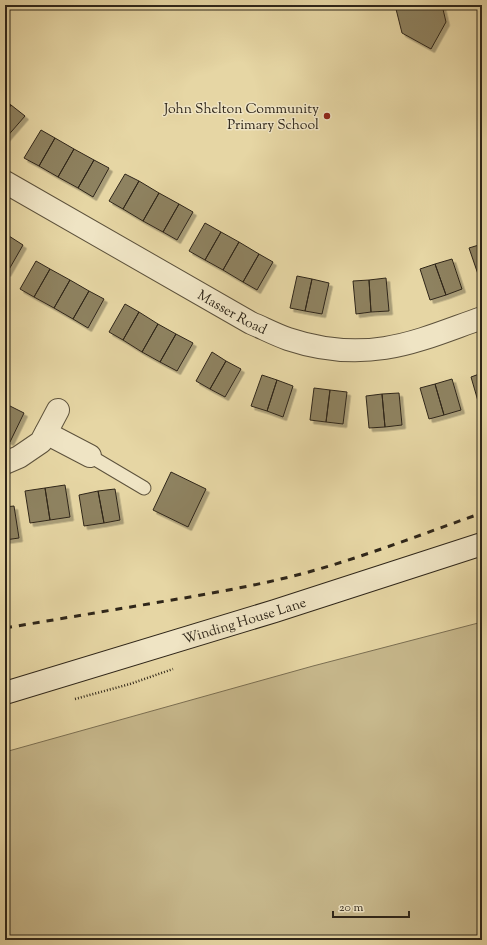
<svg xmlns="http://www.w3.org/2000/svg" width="487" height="945" viewBox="0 0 487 945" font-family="'Sorts Mill Goudy',serif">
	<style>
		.green { fill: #c7b88c; stroke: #7b6f52 }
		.building { fill: #8e8261; stroke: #2f2619; filter: url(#shadow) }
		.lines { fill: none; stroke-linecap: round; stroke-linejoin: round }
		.lane-casing { stroke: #5d523c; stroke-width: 15 }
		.street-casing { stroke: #5d523c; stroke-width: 24 }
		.secondary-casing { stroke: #2f2619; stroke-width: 24 }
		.path { stroke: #2f2619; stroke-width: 2.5; stroke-dasharray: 1 2; stroke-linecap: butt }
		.lane { stroke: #efe4c4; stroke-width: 13 }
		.street { stroke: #efe4c4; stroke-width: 22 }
		.secondary { stroke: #efe4c4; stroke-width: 22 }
		.rail { stroke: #2f2619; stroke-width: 3; stroke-dasharray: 7 7; stroke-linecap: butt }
		.poi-dot { fill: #8f2418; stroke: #efe4c4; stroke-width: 1.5 }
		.labels { text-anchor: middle; stroke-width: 3; stroke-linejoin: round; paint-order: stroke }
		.poi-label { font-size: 14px; fill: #2f2619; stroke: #efe4c4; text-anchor: end }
		.street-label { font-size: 14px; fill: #2f2619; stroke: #efe4c4 }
	</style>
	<defs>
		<filter id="shadow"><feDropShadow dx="3.5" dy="3.5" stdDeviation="0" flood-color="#0004"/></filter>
	</defs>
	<rect width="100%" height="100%" fill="#e6d6a4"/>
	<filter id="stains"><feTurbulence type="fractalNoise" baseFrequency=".005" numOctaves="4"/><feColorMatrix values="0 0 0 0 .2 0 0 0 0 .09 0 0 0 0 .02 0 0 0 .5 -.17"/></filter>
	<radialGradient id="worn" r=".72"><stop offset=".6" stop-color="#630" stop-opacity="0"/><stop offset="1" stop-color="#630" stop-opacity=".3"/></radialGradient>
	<path class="green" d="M482,622V940H5V752L313,666Z"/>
	<path class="building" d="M395,5H442L446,22L431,49L402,33Z
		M5,100L11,105L5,113Z
		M11,105L25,116L5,139V113Z
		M41,130L55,138L39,166L24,158Z
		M55,138L74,149L58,177L39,166Z
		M74,149L94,160L78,188L58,177Z
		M94,160L109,168L93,197L78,188Z
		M125,174L139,181L123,209L109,201Z
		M139,181L159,193L143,221L123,209Z
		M159,193L179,204L163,232L143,221Z
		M179,204L193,212L177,240L163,232Z
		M205,223L221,232L205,260L189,251Z
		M221,232L239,242L223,270L205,260Z
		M9,236L23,245L7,273L5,271V243Z
		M239,242L259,254L243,282L223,270Z
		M482,244V279L480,280L469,248Z
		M259,254L273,262L257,290L243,282Z
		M452,259L462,289L446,295L435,264Z
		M36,261L50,269L34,297L20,289Z
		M435,264L446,295L430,300L420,269Z
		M50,269L70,280L54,308L34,297Z
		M297,276L312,279L305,311L290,308Z
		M386,278L389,311L371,312L369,280Z
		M312,279L329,283L322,314L305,311Z
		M70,280L89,291L73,319L54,308Z
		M369,280L371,312L356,314L353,281Z
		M89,291L104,299L88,328L73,319Z
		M125,304L139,312L123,340L109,332Z
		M139,312L158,324L142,352L123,340Z
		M158,324L176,334L160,362L142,352Z
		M176,334L193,343L177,371L160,362Z
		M212,352L226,361L210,389L196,381Z
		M226,361L241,369L225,397L210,389Z
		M482,373V407L480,408L471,377Z
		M262,375L277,380L267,411L251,406Z
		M452,379L461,410L444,415L435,384Z
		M277,380L293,386L283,417L267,411Z
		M435,384L444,415L429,419L420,388Z
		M314,388L330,390L326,422L310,420Z
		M330,390L347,392L343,424L326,422Z
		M399,393L402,425L385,427L382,394Z
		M382,394L385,427L369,428L366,396Z
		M6,404L24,413L10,442L5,439V406Z
		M171,472L206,489L188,527L153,510Z
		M65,485L70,517L50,520L45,488Z
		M45,488L50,520L30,523L25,491Z
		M115,489L120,520L104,523L98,491Z
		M98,491L104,523L84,526L79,495Z
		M14,506L19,538L5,540V507Z"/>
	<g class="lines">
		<g class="lane-casing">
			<path id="lane" d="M90,456L144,488"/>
		</g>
		<g class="street-casing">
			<g id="street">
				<path id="s1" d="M5,182L251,323C263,328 276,335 288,339C318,349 353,353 385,348C418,343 450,329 482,318"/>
				<path d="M46,433L90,456"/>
				<path d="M5,463L19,457L41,442L58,410"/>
			</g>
		</g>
		<g class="secondary-casing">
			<g id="secondary">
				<path id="s2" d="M5,693L275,611L482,544"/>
			</g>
		</g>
		<path class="path" d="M75,699L130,684L173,669"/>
		<use href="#lane" class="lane"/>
		<use href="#street" class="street"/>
		<use href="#secondary" class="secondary"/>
		<path class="rail" d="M5,628C65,618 124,608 184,598C229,590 275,582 319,569C374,553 428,532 482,513"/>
	</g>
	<circle class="poi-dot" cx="327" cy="116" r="4"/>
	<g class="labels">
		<g class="poi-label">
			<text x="319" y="113">John Shelton Community<tspan x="319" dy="16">Primary School</tspan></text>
		</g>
		<g class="street-label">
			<text dy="5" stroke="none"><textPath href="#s1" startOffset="262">Masser Road</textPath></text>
			<text dy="5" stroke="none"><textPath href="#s2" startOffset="250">Winding House Lane</textPath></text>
		</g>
	</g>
	<rect width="487" height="945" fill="none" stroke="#e6d6a4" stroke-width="20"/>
	<rect x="6" y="6" width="475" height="933" fill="none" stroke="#2f2619" stroke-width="2"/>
	<rect x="10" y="10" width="467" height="925" fill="none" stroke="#2f2619"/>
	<path d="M333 911v6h76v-6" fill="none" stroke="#2f2619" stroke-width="2"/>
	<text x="339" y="911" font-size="12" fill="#2f2619" stroke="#efe4c4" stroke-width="3" paint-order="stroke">20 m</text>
	<rect width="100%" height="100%" filter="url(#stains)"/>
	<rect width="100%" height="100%" fill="url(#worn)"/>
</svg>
